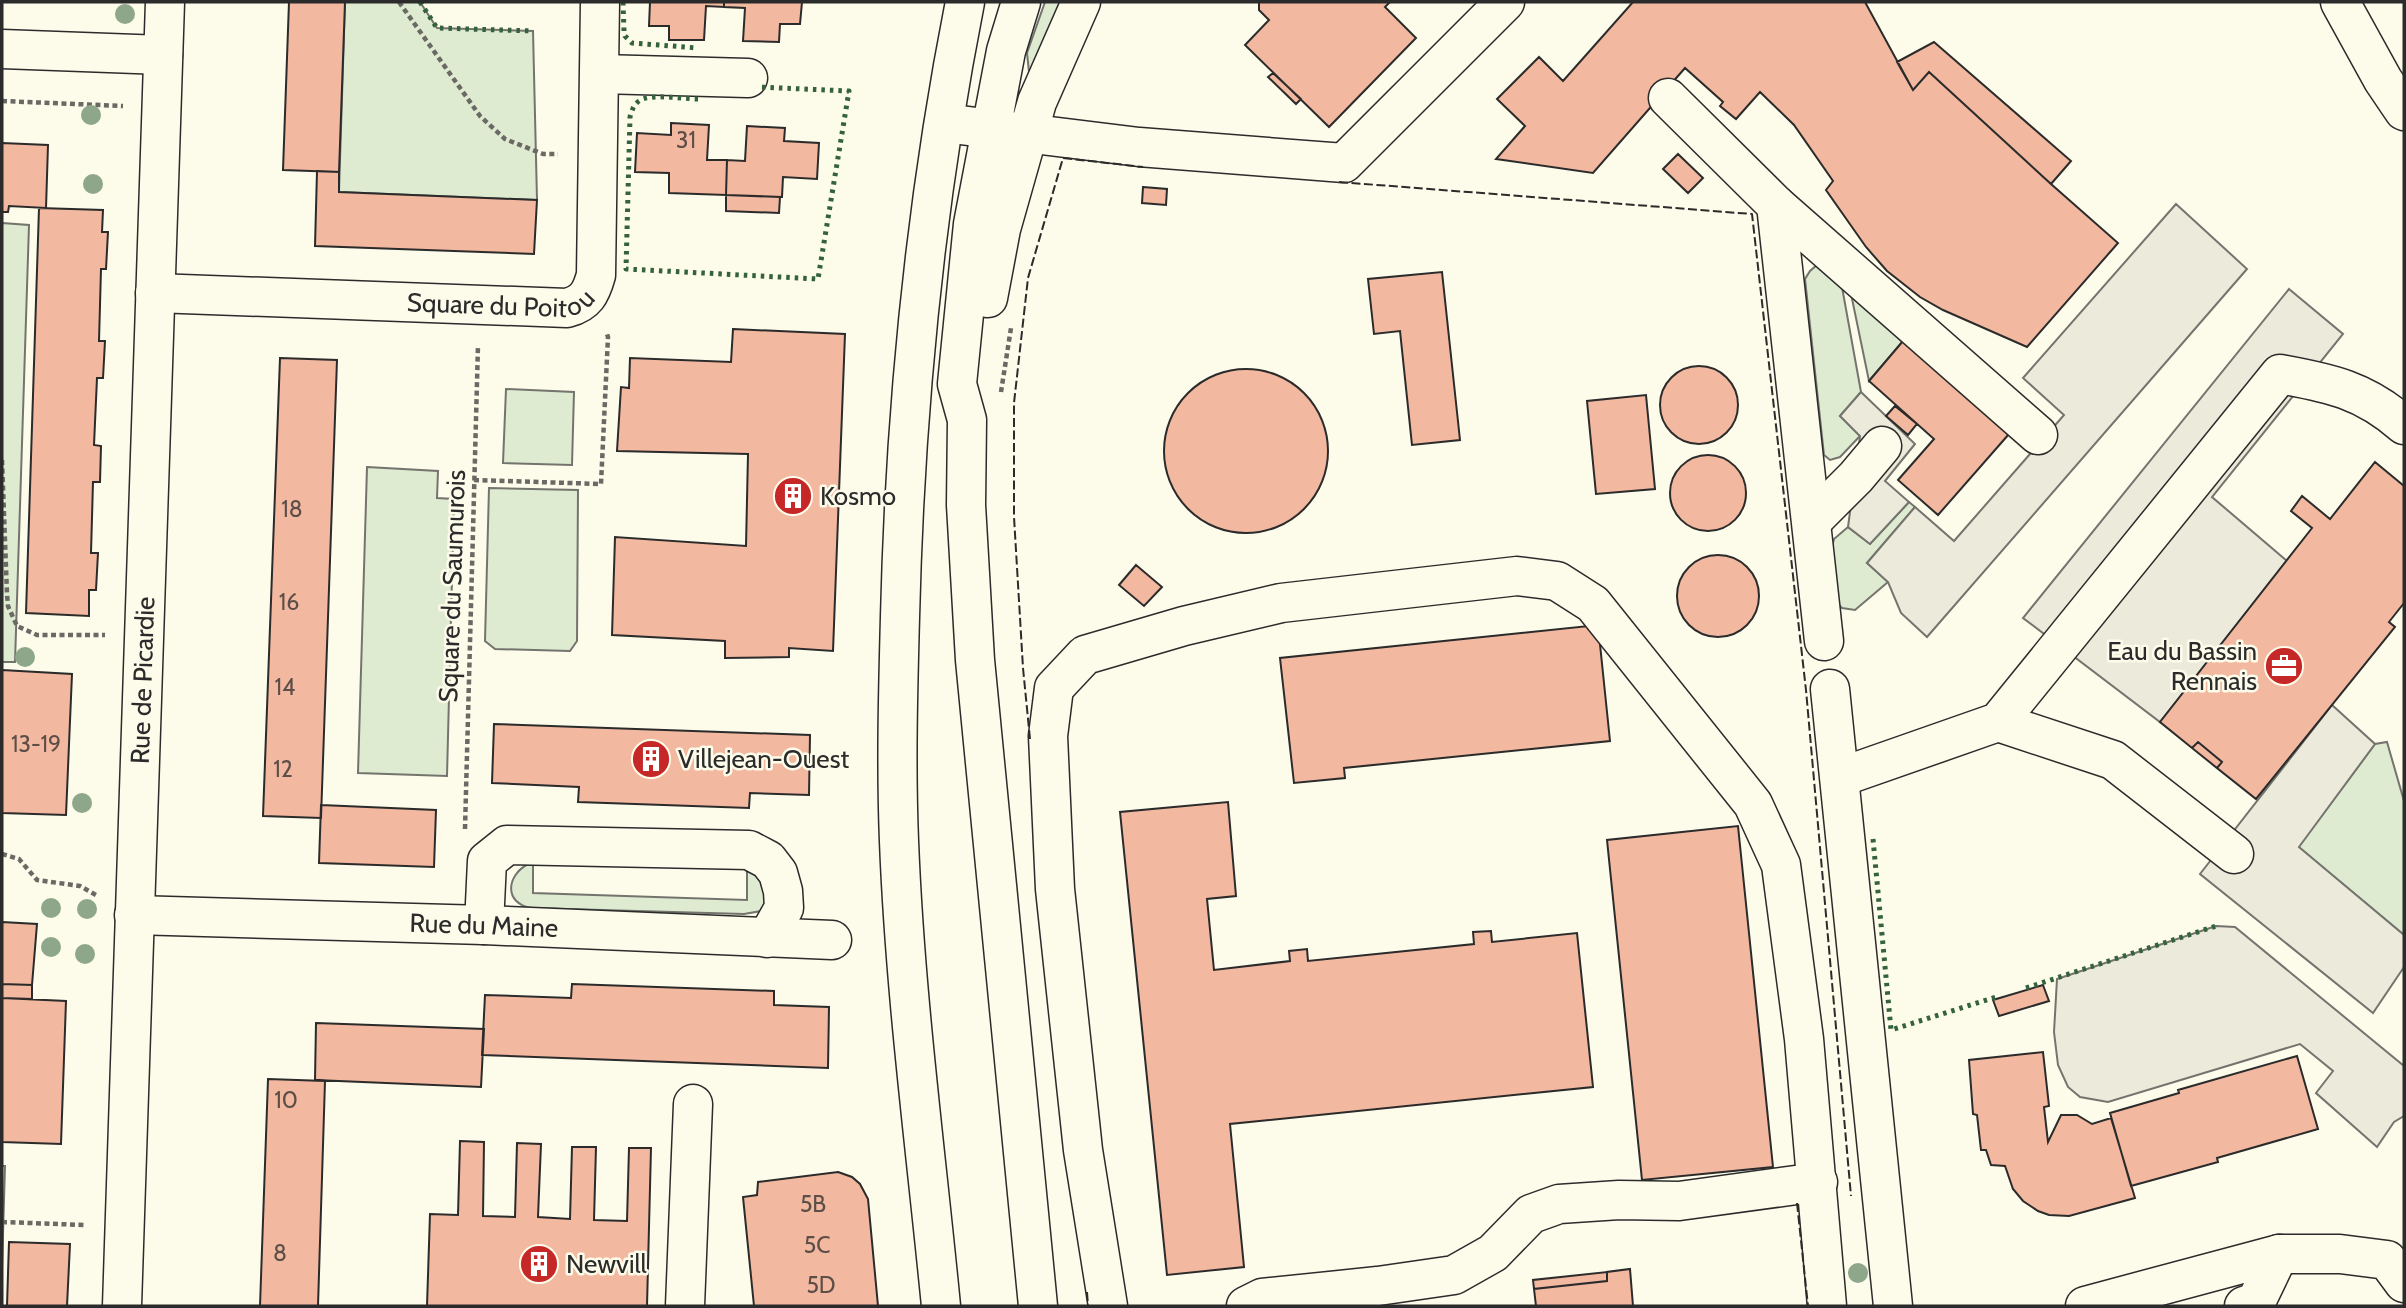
<svg xmlns="http://www.w3.org/2000/svg" width="2406" height="1308" viewBox="0 0 2406 1308" font-family="Cabin,sans-serif">
	<style>
		.green { fill: #deebd1; stroke: #74746e; stroke-width: 2 }
		.parking { fill: #eceadb; stroke: #74746e; stroke-width: 2 }
		.building { fill: #f2b8a0; stroke: #2b2b2b; stroke-width: 2 }
		.lines { fill: none; stroke-linecap: round; stroke-linejoin: round }
		.minor-casing { stroke: #2b2b2b; stroke-width: 41 }
		.highway-casing { stroke: #2b2b2b; stroke-width: 41 }
		.path { stroke: #6a6964; stroke-width: 4.5; stroke-dasharray: 5 3.5; stroke-linecap: butt }
		.minor { stroke: #fdfbea; stroke-width: 38 }
		.highway { stroke: #fdfbea; stroke-width: 38 }
		.hedge { stroke: #34623c; stroke-width: 5; stroke-dasharray: 3.5 5; stroke-linecap: butt }
		.fence { stroke: #2b2b2b; stroke-width: 2; stroke-dasharray: 9 3.5; stroke-linecap: butt }
		.tree { fill: #8ea78a }
		.labels { text-anchor: middle; stroke-width: 5; stroke-linejoin: round; paint-order: stroke }
		.number-label { font-size: 23px; fill: #5d4e48 }
		.street-label { font-size: 26px; fill: #2b2b2b; stroke: #fdfbea }
		.poi-label { font-size: 26px; fill: #2b2b2b; stroke: #fdfbea; text-anchor: start }
	</style>
	<rect width="100%" height="100%" fill="#fdfbea"/>
	<path class="green" d="M345,2H420L437,28L533,31L537,200L339,192Z
		M1045,2H1064L1030,81L1027,53Z
		M2,223L29,225L15,662H2Z
		M1817,265L1840,276L1861,392L1840,416L1860,436L1840,457L1830,460L1824,455L1805,279L1810,271Z
		M1850,289L1903,341L1869,381Z
		M506,389L574,392L572,465L503,463Z
		M367,467L438,471L437,498L454,499L447,776L358,773Z
		M489,488L578,490L577,641L570,651L495,649L485,641Z
		M1909,502L1915,507L1867,563L1888,582L1855,610L1842,608L1838,604L1832,547L1834,539L1848,527L1870,544Z
		M2387,742L2404,801V935L2298,847L2375,744Z
		M528,864H533V893L747,900V870L755,872L770,894L761,911L744,914L531,908C504,903 506,876 528,864Z
		M2,1166H5L2,1268Z"/>
	<path class="parking" d="M2176,204L2247,269L1927,637L1901,613L1888,582L1867,563L1915,507L1954,541L2064,415L2023,378Z
		M2289,289L2343,334L2212,497L2287,561L2160,722L2023,618Z
		M1861,392L1915,444L1885,481L1909,502L1870,544L1848,527L1860,436L1840,416Z
		M2332,705L2375,744L2299,847L2404,935V967L2373,1013L2200,874Z
		M2216,926L2235,927L2404,1066V1116L2394,1122L2377,1147L2316,1093L2333,1071L2300,1044L2108,1102L2080,1097L2068,1087L2058,1065L2054,1032L2057,979Z"/>
	<path class="building" d="M289,2H345L339,172L283,170Z
		M650,2H724V7L706,6L704,40H669V26H649Z
		M724,2H802L800,24H780L779,42L743,41L745,8L724,7Z
		M1259,2H1390L1385,7L1416,38L1329,127L1245,45L1269,20L1259,10Z
		M1633,2H1865L1913,90L1929,72L2051,184L2118,243L2027,347L1943,310L1920,297L1887,271L1866,247L1826,190L1833,181L1794,125L1760,92L1736,119L1720,106L1723,102L1685,68L1593,173L1496,159L1525,126L1497,99L1539,57L1563,81Z
		M1934,42L2071,161L2051,184L1929,72L1913,90L1897,62Z
		M1273,73L1301,99L1296,104L1268,77Z
		M671,123L709,125L707,160H727L726,195L669,193V173L635,172L637,133L671,135Z
		M747,126L785,128L784,141L819,143L817,179L783,177L782,197L726,195L727,160L745,161Z
		M2,143L48,145L46,208L9,206L8,212H2Z
		M1678,154L1703,178L1688,193L1663,169Z
		M317,171L339,172V192L537,200L534,254L315,246Z
		M1143,187L1167,189L1166,205L1142,203Z
		M726,195L780,197L779,213L726,211Z
		M39,208L103,210L102,232H108L106,269H101L99,341H105L103,378H97L94,445L101,446L100,482H93L91,553H98L96,590H89V616L26,613Z
		M1442,272L1460,440L1412,445L1400,331L1374,334L1368,279Z
		M733,329L845,334L833,651L789,648V657L725,658V641L612,635L615,537L746,546L748,454L617,451L621,387L629,388L630,358L731,362Z
		M1903,341L2009,434L1938,515L1898,480L1934,439L1869,381Z
		M280,358L337,360L321,818L263,816Z
		M1660 405a39 39 0 1 1 78 0a39 39 0 1 1-78 0Z
		M1164 451a82 82 0 1 1 164 0a82 82 0 1 1-164 0Z
		M1646,395L1655,489L1596,494L1587,401Z
		M1895,406L1917,424L1908,435L1886,416Z
		M1670 493a38 38 0 1 1 76 0a38 38 0 1 1-76 0Z
		M2375,462L2404,486V603L2389,622L2395,627L2256,799L2217,768L2222,762L2198,742L2192,748L2160,722L2312,528L2291,511L2302,496L2330,519Z
		M1677 596a41 41 0 1 1 82 0a41 41 0 1 1-82 0Z
		M1136,565L1162,587L1144,606L1119,585Z
		M1598,625L1610,741L1344,768L1345,778L1294,783L1280,658Z
		M2,670L72,674L66,815L2,813Z
		M494,724L810,735L809,795L750,793L749,808L578,802L579,787L492,783Z
		M2198,742L2222,762L2217,768L2192,748Z
		M1228,802L1236,896L1207,899L1214,970L1290,961L1289,951L1307,949L1308,961L1474,944L1473,932L1491,931L1492,942L1577,933L1593,1087L1230,1124L1244,1267L1167,1275L1120,812Z
		M321,805L436,810L434,867L319,863Z
		M1738,826L1773,1167L1642,1180L1607,840Z
		M2,922L37,924L32,985L2,984Z
		M2,984L32,985V999L2,998Z
		M572,984L774,991V1005L829,1007L828,1068L482,1055L485,995L571,998Z
		M2043,985L2049,1001L1999,1016L1993,1000Z
		M2,998L66,1001L61,1144L2,1142Z
		M316,1023L484,1029L481,1087L315,1080Z
		M2043,1052L2049,1106L2044,1107L2048,1142L2061,1115H2077L2092,1124L2111,1118L2135,1198L2069,1216L2049,1215L2038,1211L2023,1201L2013,1189L2005,1166L1991,1165L1986,1150H1981L1977,1115L1973,1114L1969,1060Z
		M2297,1056L2318,1129L2217,1158L2218,1162L2131,1186L2110,1113L2179,1093L2178,1090Z
		M268,1079L325,1081L318,1306H260Z
		M460,1141L484,1142L483,1216L515,1217L517,1143L541,1144L538,1217L570,1219L572,1147H596L594,1220L627,1221L629,1148H651L647,1306H427L430,1214L458,1215Z
		M838,1172L852,1177L860,1184L868,1199L878,1306H754L743,1197L757,1195L758,1182Z
		M9,1242L70,1244L67,1306H7Z
		M1630,1269L1633,1306H1536L1534,1289L1607,1281V1272Z
		M1607,1272V1281L1534,1289L1533,1280Z"/>
	<g class="lines">
		<g class="minor-casing">
			<g id="minor">
				<path d="M2,49L163,55"/>
				<path d="M600,74L748,78"/>
				<path d="M1668,98L1776,205L1824,641"/>
				<path d="M944,123L1139,147L1344,163L1505,2"/>
				<path d="M1776,205L2038,435"/>
				<path id="s1" d="M155,293L567,308C586,303 591,293 596,275L600,2"/>
				<path d="M1812,521L1856,477L1882,446"/>
				<path d="M1830,689L1893,1306"/>
				<path d="M1998,722L2113,760L2234,854"/>
				<path d="M1841,777L1998,722L2280,374C2330,383 2364,390 2404,425"/>
				<path id="s2" d="M134,915L484,925L832,940"/>
				<path d="M484,925L487,861L507,845L749,850L768,860L778,873L783,891L784,908L767,938"/>
				<path id="s3" d="M122,1306L165,2"/>
				<path d="M685,1306L693,1104"/>
				<path d="M1108,1306L1083,1150L1055,889L1048,736L1054,688L1085,655L1184,626L1281,603L1517,576L1557,581L1593,604L1753,804L1781,865L1804,1039L1827,1306"/>
				<path d="M1246,1306L1262,1298L1378,1286L1454,1275L1493,1253L1531,1214L1559,1204L1619,1200L1679,1201L1818,1182"/>
				<path d="M2085,1306L2279,1254H2340L2387,1260L2404,1283"/>
				<path d="M2244,1306L2256,1302L2279,1254"/>
			</g>
		</g>
		<g class="highway-casing">
			<path id="highway" d="M1021,2L1006,51L973,224L957,384L967,420L966,505L975,660L1038,1306
				M2340,2L2383,80L2404,111
				M988,298L1001,229L1037,102L1081,2
				M941,1306C926,1152 905,996 899,841C896,766 898,691 900,617C905,411 925,204 965,2"/>
		</g>
		<path class="path" d="M399,2L480,116L505,139L543,154H558
			M2,101L123,106
			M1001,392L1011,328
			M2,460L7,594L8,606L17,626L37,635H105
			M474,480L601,484L608,337L606,331
			M465,829L478,345
			M2,854L19,859L37,880L80,886L96,895
			M2,1222L85,1225"/>
		<use href="#minor" class="minor"/>
		<use href="#highway" class="highway"/>
		<path class="hedge" d="M420,2L437,28L533,31
			M623,2L624,31L625,36L632,43L698,48
			M698,99C683,99 650,93 639,101C633,105 632,111 630,117L626,269L818,279L849,91L758,87
			M1873,839L1891,1030L1996,997
			M2026,988L2216,926"/>
		<path class="fence" d="M1339,182L1752,214L1806,690L1851,1196
			M1030,739L1023,668L1014,517V403L1028,278L1063,158L1143,167
			M1797,1203L1808,1306
			M1087,1292L1088,1306"/>
	</g>
	<g class="tree">
		<circle cx="125" cy="14" r="10"/>
		<circle cx="91" cy="115" r="10"/>
		<circle cx="93" cy="184" r="10"/>
		<circle cx="25" cy="657" r="10"/>
		<circle cx="82" cy="803" r="10"/>
		<circle cx="51" cy="908" r="10"/>
		<circle cx="87" cy="909" r="10"/>
		<circle cx="51" cy="947" r="10"/>
		<circle cx="85" cy="954" r="10"/>
		<circle cx="1858" cy="1273" r="10"/>
	</g>
	<defs>
		<g id="building-disc" transform="scale(2.0125)"><circle r="9.5" fill="#c62828" stroke="#fdfbea"/><path d="M-4-6H4V6H1V3H-1V6H-4ZM-2.5-4.3h1.7v1.8h-1.7ZM.8-4.3h1.7v1.8H.8ZM-2.5-1h1.7V.8h-1.7ZM.8-1h1.7V.8H.8Z" fill="#fff"/></g>
		<g id="office-disc" transform="scale(2.0125)"><circle r="9.5" fill="#c62828" stroke="#fdfbea"/><path d="M-6-3h4V-5.5h4V-3h4V5H-6ZM-1-4.5V-3h2v-1.5ZM-6 0V1H6V0Z" fill="#fff"/></g>
	</defs>
	<g fill-rule="evenodd">
		<use href="#building-disc" x="793" y="496"/>
		<use href="#office-disc" x="2284" y="666"/>
		<use href="#building-disc" x="651" y="759"/>
		<use href="#building-disc" x="539" y="1264"/>
	</g>
	<g class="labels">
		<g class="number-label">
			<text x="686" y="148">31</text>
			<text x="292" y="517">18</text>
			<text x="289" y="610">16</text>
			<text x="285" y="695">14</text>
			<text x="36" y="752">13-19</text>
			<text x="283" y="777">12</text>
			<text x="286" y="1108">10</text>
			<text x="813" y="1212">5B</text>
			<text x="817" y="1253">5C</text>
			<text x="280" y="1261">8</text>
			<text x="821" y="1293">5D</text>
		</g>
		<g class="street-label">
			<text dy="9" stroke="none"><textPath href="#s1" startOffset="346">Square du Poitou</textPath></text>
			<text transform="translate(452 586) rotate(-88)" y="9">Square du Saumurois</text>
			<text dy="9" stroke="none"><textPath href="#s3" startOffset="626">Rue de Picardie</textPath></text>
			<text dy="9" stroke="none"><textPath href="#s2" startOffset="350">Rue du Maine</textPath></text>
		</g>
		<g class="poi-label">
			<text x="820" y="505">Kosmo</text>
			<text x="2257" y="660" text-anchor="end">Eau du Bassin<tspan x="2257" dy="30">Rennais</tspan></text>
			<text x="678" y="768">Villejean-Ouest</text>
			<text x="566" y="1273">Newvill</text>
		</g>
	</g>
	<rect width="2406" height="1308" fill="none" stroke="#2b2b2b" stroke-width="7"/>
</svg>
